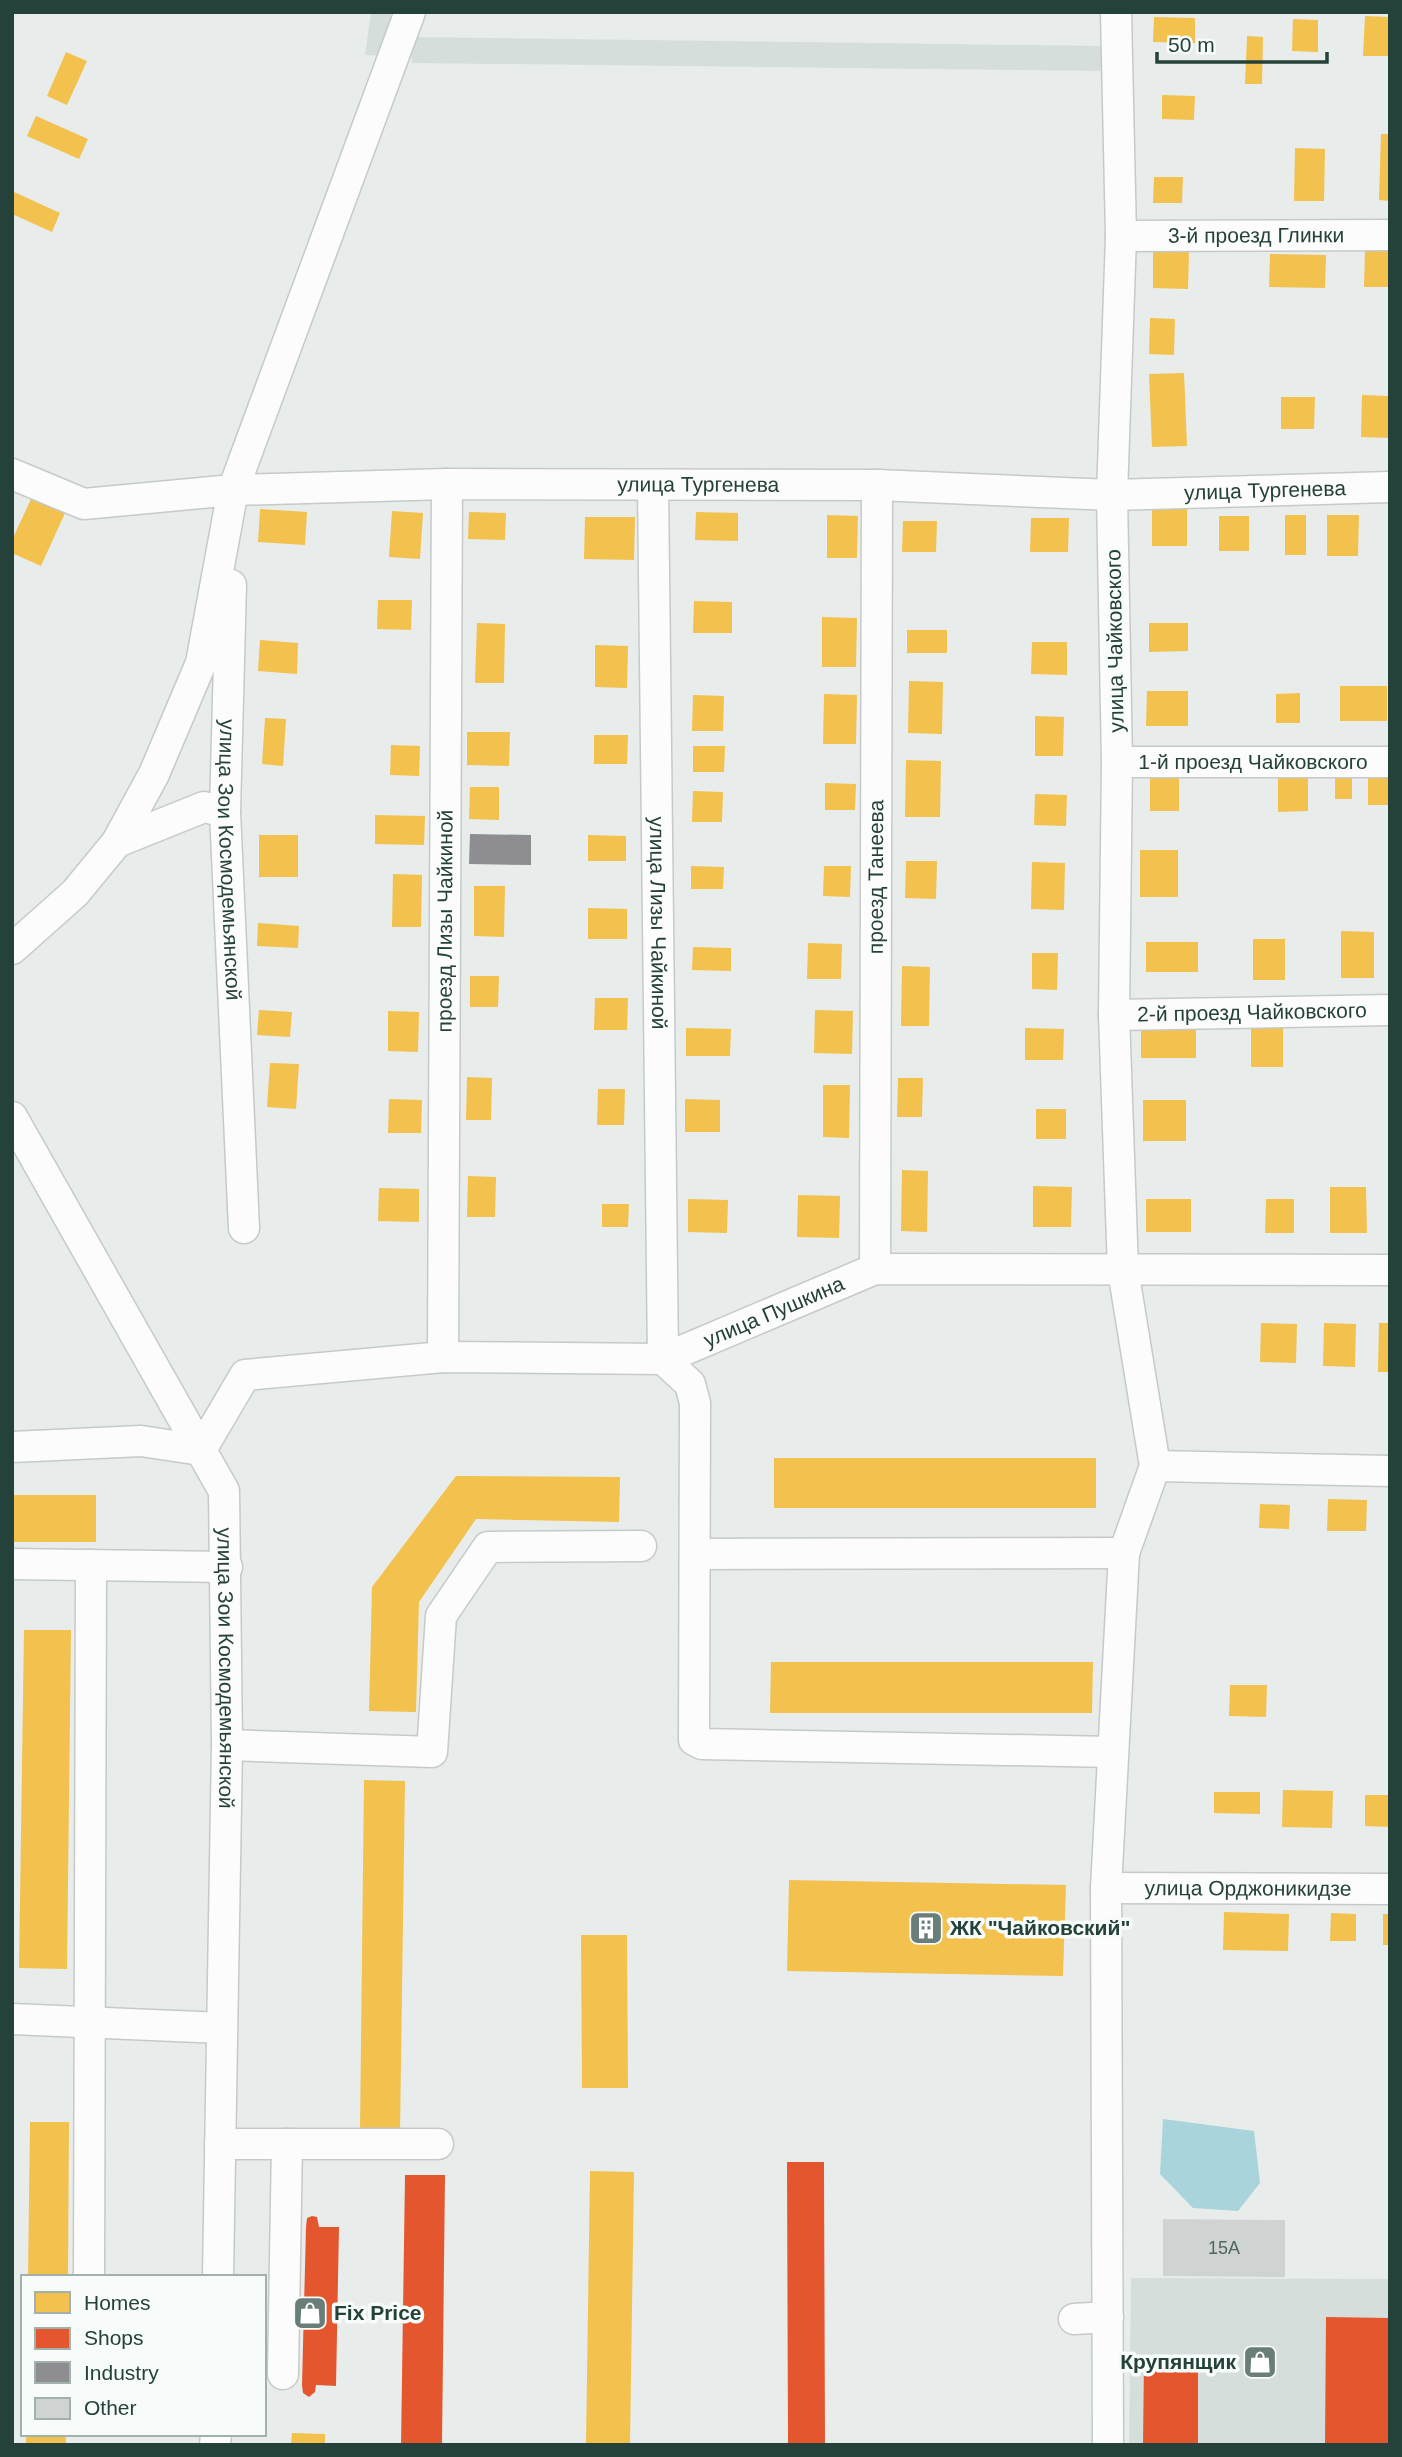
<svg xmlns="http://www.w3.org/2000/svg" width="1402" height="2457" viewBox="0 0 1402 2457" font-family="Helvetica,sans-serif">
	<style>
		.built { fill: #d6dedb }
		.water { fill: #a9d4db }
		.homes { fill: #f2c14e }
		.shops { fill: #e4572e }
		.industry { fill: #8d8d92 }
		.building { fill: #cfd4d2 }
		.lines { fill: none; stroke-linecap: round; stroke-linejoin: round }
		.minor-casing { stroke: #c5cac8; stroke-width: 33 }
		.minor { stroke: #fcfcfc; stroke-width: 30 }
		.labels { text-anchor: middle; stroke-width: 7; stroke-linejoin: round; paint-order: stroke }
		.number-label { font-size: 18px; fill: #506761 }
		.street-label { font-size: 21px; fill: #24423a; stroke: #f7fbf9 }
		.poi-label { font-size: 21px; font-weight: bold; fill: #24423a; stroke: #f7fbf9; text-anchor: start }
	</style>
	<rect width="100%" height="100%" fill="#e8edeb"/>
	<path class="built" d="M371,12H391L385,56L365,55Z
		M410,37L1104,46L1102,71L412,63Z
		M1131,2278L1390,2279V2445H1129Z"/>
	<path class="water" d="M1163,2119L1254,2131L1260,2183L1238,2211L1193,2208L1160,2174Z"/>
	<path class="homes" d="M1365,16L1390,17L1389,56H1363Z
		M1154,17L1195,18V43L1153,42Z
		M1293,19L1318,20V52L1292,51Z
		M1247,36L1263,37L1262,84H1245Z
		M66,52L87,61L67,105L47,96Z
		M1162,95L1195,96L1194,120L1162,119Z
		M36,116L88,139L79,159L27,136Z
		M1381,134H1390V201L1379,200Z
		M1295,148L1325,149L1324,201H1294Z
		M1154,177H1183L1182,203H1153Z
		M12,191L60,213L52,232L12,214Z
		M1365,250L1390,251V287H1364Z
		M1153,251L1189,252L1188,289L1153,288Z
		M1270,254L1326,255L1325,288L1269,287Z
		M1150,318L1175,319L1174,355L1149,354Z
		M1184,373L1187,446L1152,447L1149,374Z
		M1362,395L1390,396V438L1361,437Z
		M1281,397H1315L1314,429H1281Z
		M32,497L65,513L41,566L12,553V540Z
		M1152,507H1187V546H1152Z
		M260,509L307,512L305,545L258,542Z
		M392,511L423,513L420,559L389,557Z
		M469,512L506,513L505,540L468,539Z
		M696,512L738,513V541L695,540Z
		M827,515L858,516L857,558H827Z
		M1285,515H1306V555H1285Z
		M1327,515H1359L1358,556H1327Z
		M1219,516H1249V551H1219Z
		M585,517H635L634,560L584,559Z
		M1031,518H1069L1068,552H1030Z
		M903,521H937L936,552H902Z
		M378,600H412L411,630L377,629Z
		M694,601L732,602V633H693Z
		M822,617L857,618L856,667H822Z
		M477,623L505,624L504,683H475Z
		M1149,623H1188V651L1149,652Z
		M907,630H947V653H907Z
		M260,640L298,643L297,674L258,671Z
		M1032,642H1067V675L1031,674Z
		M595,645L628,646L627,688L595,687Z
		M909,681L943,682L942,734L908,733Z
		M1340,686H1387V721H1340Z
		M1147,691H1188V726H1146Z
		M1300,693V723H1276V694Z
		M824,694L857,695L856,744H823Z
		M693,695L724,696L723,731H692Z
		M1035,716L1064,717L1063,756H1035Z
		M265,718L286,719L283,766L262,764Z
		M467,732H510L509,766L467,765Z
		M594,735H628L627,764H594Z
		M391,745L420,746L419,776L390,775Z
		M693,746H725L724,772H693Z
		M906,760L941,761L940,817H905Z
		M1368,772H1390V805H1368Z
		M1278,774H1308V811L1278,812Z
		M1150,776H1179V811H1150Z
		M1335,776H1352V799H1335Z
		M825,783L856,784L855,810H825Z
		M470,787H499V820L469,819Z
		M693,791L723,792L722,822H692Z
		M1035,794L1067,795L1066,826L1034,825Z
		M375,815L425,816L424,845L375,844Z
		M259,835H298V877H259Z
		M588,835L626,836V861H588Z
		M1140,850H1178V897H1140Z
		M906,861H937L936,899L905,898Z
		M1032,862L1065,863L1064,910L1031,909Z
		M691,866L724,867L723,889H691Z
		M824,866H851L850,897L823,896Z
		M393,874L422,875L421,927H392Z
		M474,886H505L504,937L474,936Z
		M588,908L627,909V939H588Z
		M258,923L299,926L298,948L257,946Z
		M1341,931L1374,932V978H1341Z
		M1253,939H1285V980H1253Z
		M1146,942H1198V972H1146Z
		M808,943L842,944L841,979H807Z
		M693,947L731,948V971L692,970Z
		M1032,953H1058L1057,990L1032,989Z
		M902,966L930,967L929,1026H901Z
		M470,976H499L498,1007H470Z
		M595,998H628L627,1030H594Z
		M259,1010L292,1012L290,1037L257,1035Z
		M815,1010L853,1011L852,1054L814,1053Z
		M388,1011L419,1012L418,1052L388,1051Z
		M1251,1022H1283V1067H1251Z
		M1141,1025H1196V1058H1141Z
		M686,1028L731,1029L730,1056H686Z
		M1025,1028L1064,1029L1063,1060H1025Z
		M270,1063L299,1064L296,1109L267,1107Z
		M467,1077L492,1078L491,1120H466Z
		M898,1078H923L922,1117H897Z
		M823,1085H850L849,1138L823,1137Z
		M598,1089H625L624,1125H597Z
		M389,1099L422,1100L421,1133H388Z
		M685,1099L720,1100V1132H685Z
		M1143,1100H1186V1141H1143Z
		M1036,1109H1066V1139H1036Z
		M902,1170L928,1171L927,1232L901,1231Z
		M468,1176L496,1177L495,1217H467Z
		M1033,1186L1072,1187L1071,1227H1033Z
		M1330,1187H1366L1367,1233H1330Z
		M379,1188L419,1189V1222L378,1221Z
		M798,1195L840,1196L839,1238L797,1237Z
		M688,1199L728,1200L727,1233L688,1232Z
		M1146,1199H1191V1232H1146Z
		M1266,1199H1294V1233H1265Z
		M602,1204H629L628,1227H602Z
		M1261,1323L1297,1324L1296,1363L1260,1362Z
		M1324,1323L1356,1324L1355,1367L1323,1366Z
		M1379,1323H1390V1372H1378Z
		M774,1458H1096V1508H774Z
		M456,1476L620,1477L619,1522L476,1519L419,1602L416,1712L369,1711L372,1587Z
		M12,1495H96V1542H12Z
		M1328,1499L1367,1500L1366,1531H1327Z
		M1260,1504L1290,1505L1289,1529L1259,1528Z
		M24,1630H71L67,1969L19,1968Z
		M771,1662H1093L1092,1713H770Z
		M1230,1685H1267L1266,1717L1229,1716Z
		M364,1780L405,1781L400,2132L360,2131Z
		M1283,1790L1333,1791L1332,1828L1282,1827Z
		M1214,1792H1260V1814L1214,1813Z
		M1365,1795H1390V1827L1365,1826Z
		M789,1880L1066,1885L1063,1976L787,1971Z
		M1224,1912L1289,1914L1288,1951L1223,1950Z
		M1331,1913L1356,1914V1941H1330Z
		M1383,1914H1390V1945H1383Z
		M581,1935H627L628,2088H582Z
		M30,2122H69L68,2277H28Z
		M590,2171L634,2172L630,2445H586Z
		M292,2433L325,2434V2445H291Z
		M26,2434H66V2445H26Z"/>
	<path class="shops" d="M787,2162H824L825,2445H788Z
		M405,2175H445L442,2445H401Z
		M312,2216L317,2217L319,2227H339L336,2386L316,2385L315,2392L309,2397L303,2393L302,2385L306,2227L307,2218Z
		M1326,2317L1390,2318V2445H1325Z
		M1144,2359L1198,2360V2445H1143Z"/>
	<path class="industry" d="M470,834L531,835V865L469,864Z"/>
	<path class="building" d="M1163,2219L1285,2220V2277L1163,2276Z"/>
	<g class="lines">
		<g class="minor-casing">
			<g id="minor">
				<path id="s1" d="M1121,236L1390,235"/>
				<path id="s2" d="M12,474L84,504L233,490L447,484L877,485L1112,495L1390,487"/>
				<path id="s3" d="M653,485L663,1359L690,1384L695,1403L694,1740L702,1744L1113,1752"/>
				<path id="s4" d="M231,585L225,812L244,1228"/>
				<path id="s5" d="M1117,762H1390"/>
				<path d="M117,842L154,774L201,663L233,490L410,12"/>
				<path d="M12,949L75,893L117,842L204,807L225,812"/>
				<path id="s6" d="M1114,1015L1390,1010"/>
				<path id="s7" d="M12,1117L224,1491L227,1745L218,2277"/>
				<path id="s8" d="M875,1269L877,485"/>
				<path id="s9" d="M443,1357L447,484"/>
				<path id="s10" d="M12,1447L141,1441L201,1450L245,1375L443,1357L663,1359L875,1269L1390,1270"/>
				<path d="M1155,1466L1390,1471"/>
				<path d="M697,1554L1124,1553"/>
				<path d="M12,1564L227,1567"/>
				<path d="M227,1745L432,1752L441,1616L488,1547L641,1546"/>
				<path id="s11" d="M1106,1888L1390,1889"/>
				<path d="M12,2019L222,2028"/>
				<path d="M220,2144H438"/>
				<path d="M89,2277L91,1565"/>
				<path d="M1074,2319L1108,2317"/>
				<path d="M283,2374L287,2144"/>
				<path d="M215,2445L216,2434"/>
				<path d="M1108,2445L1106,1888L1124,1553L1155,1466L1123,1270L1114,1015L1117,762L1112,495L1121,236L1116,12"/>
			</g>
		</g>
		<use href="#minor" class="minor"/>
	</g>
	<defs>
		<g id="building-square" transform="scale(1.75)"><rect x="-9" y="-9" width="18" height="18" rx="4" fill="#697e78" stroke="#f7fbf9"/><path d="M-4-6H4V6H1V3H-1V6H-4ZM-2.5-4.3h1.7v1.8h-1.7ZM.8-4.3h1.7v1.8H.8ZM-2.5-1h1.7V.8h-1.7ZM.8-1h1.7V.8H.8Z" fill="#fff"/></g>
		<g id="shop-square" transform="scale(1.75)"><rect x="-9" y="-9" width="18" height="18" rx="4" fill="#697e78" stroke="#f7fbf9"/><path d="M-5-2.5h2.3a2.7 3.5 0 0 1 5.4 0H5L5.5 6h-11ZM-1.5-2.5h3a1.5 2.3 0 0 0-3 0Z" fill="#fff"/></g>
	</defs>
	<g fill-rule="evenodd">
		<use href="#building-square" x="926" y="1928"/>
		<use href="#shop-square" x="310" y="2313"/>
		<use href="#shop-square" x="1260" y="2362"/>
	</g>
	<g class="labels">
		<g class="number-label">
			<text x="1224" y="2254">15А</text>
		</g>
		<g class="street-label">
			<text dy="7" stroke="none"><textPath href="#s1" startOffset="135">3-й проезд Глинки</textPath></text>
			<text dy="7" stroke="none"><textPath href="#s2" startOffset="693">улица Тургенева</textPath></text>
			<text dy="7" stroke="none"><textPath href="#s2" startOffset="1260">улица Тургенева</textPath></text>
			<text transform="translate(1115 641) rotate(-91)" y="7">улица Чайковского</text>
			<text dy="7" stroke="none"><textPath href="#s5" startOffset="136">1-й проезд Чайковского</textPath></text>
			<text dy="7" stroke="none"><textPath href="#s4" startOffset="275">улица Зои Космодемьянской</textPath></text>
			<text dy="7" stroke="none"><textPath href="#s8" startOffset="392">проезд Танеева</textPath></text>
			<text dy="7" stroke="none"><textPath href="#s9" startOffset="436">проезд Лизы Чайкиной</textPath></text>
			<text dy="7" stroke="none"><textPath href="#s3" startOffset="438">улица Лизы Чайкиной</textPath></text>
			<text dy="7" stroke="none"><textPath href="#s6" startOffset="138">2-й проезд Чайковского</textPath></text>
			<text dy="7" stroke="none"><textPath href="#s10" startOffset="816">улица Пушкина</textPath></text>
			<text dy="7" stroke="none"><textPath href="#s7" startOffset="607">улица Зои Космодемьянской</textPath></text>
			<text dy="7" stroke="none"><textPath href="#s11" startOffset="142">улица Орджоникидзе</textPath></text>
		</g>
		<g class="poi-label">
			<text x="950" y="1935">ЖК "Чайковский"</text>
			<text x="334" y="2320">Fix Price</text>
			<text x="1236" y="2369" text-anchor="end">Крупянщик</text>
		</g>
	</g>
	<rect width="1402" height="2457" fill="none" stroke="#24423a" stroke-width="28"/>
	<rect x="21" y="2275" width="245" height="161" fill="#f7fbf9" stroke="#a3b1ad" stroke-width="2"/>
	<rect x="35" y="2292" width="35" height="21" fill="#f2c14e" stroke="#a3b1ad" stroke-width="2"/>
	<text x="84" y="2310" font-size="21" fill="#24423a">Homes</text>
	<rect x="35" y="2328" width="35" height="21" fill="#e4572e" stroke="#a3b1ad" stroke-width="2"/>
	<text x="84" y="2345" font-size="21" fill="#24423a">Shops</text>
	<rect x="35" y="2362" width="35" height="21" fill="#8d8d92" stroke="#a3b1ad" stroke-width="2"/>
	<text x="84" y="2380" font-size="21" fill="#24423a">Industry</text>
	<rect x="35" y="2398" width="35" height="21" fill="#cfd4d2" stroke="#a3b1ad" stroke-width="2"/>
	<text x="84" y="2415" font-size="21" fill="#24423a">Other</text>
	<path d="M1157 52v10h170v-10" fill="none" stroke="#24423a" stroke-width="3.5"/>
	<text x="1168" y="52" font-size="21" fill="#24423a" stroke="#f7fbf9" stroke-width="5" paint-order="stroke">50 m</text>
</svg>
